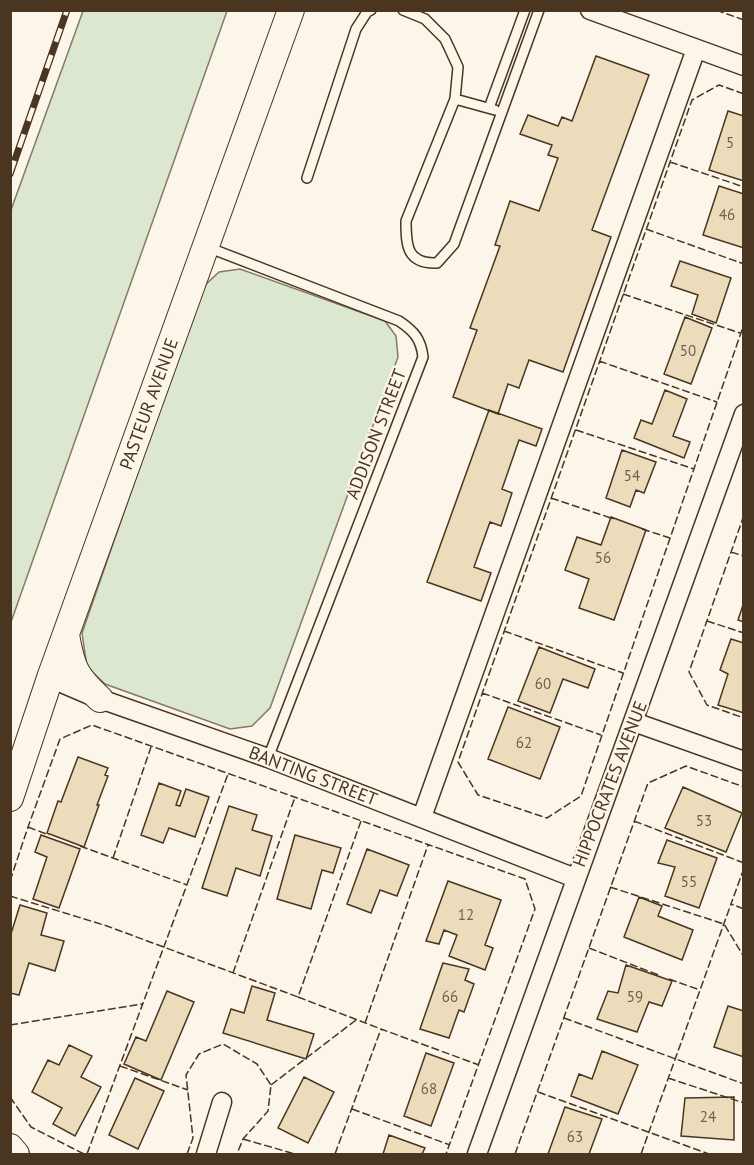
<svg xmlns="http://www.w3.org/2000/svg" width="754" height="1165" viewBox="0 0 754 1165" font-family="'PT Sans',sans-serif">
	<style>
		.green { fill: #dce7d0; stroke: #887966; stroke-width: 1.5 }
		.building { fill: #ecdcbc; stroke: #4a3520; stroke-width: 1.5 }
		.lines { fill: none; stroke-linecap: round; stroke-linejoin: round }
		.lane-casing { stroke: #4a3520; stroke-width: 12 }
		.street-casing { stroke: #4a3520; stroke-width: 21 }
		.secondary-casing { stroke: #4a3520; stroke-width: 28 }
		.lane { stroke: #fbf6e9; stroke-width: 9 }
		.street { stroke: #fbf6e9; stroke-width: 18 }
		.secondary { stroke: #fbf6e9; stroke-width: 26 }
		.rail-casing { stroke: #4a3520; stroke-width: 7 }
		.rail { stroke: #fbf6e9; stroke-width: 4.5; stroke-dasharray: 14; stroke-linecap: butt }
		.fence { stroke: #4a3520; stroke-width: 1.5; stroke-dasharray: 8 3; stroke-linecap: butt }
		.labels { text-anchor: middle; stroke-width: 4.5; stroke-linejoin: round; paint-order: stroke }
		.number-label { font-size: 15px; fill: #725f47 }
		.street-label { font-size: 18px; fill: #4a3520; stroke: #fbf6e9 }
	</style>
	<rect width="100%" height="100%" fill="#fbf6e9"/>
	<path class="green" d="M83,11H227L11,622V210Z
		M240,269L385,321L396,336L398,357L270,708L252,726L230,729L105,684L87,667L82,633L202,288L219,272Z"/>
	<path class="building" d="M596,56L649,75L592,230L611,237L563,372L529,360L519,388L508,384L498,414L453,397L477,330L470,328L500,246L495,245L510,201L539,211L558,158L548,155L552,145L520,134L528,115L558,126L562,117L572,121Z
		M728,111L744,116V181L709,170Z
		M719,186L744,194V248L703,235Z
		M680,261L731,278L716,323L692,314L698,295L671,286Z
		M685,317L712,328L691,384L664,374Z
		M665,390L687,399L673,436L690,442L684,458L634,438L641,420L652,424Z
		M489,410L542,429L536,446L519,440L502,489L512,493L501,526L490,522L474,567L491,573L481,601L427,582Z
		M622,450L656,462L644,493L636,490L630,507L606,498Z
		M611,517L646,530L614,620L579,608L589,579L565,570L577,537L601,545Z
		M744,602V622L738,620Z
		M731,639L744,643V713L718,705L728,674L720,670Z
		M539,647L595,669L588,688L563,679L550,713L518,701Z
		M508,707L560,727L540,779L488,759Z
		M78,757L108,768L105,775L108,776L97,805H99L84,847L47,833L58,801L61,802Z
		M159,783L181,791L176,805L180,806L186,789L209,797L195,837L169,828L163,843L141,835Z
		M683,787L742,813L726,852L665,828Z
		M229,806L257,815L252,830L272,836L260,876L236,868L227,896L202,888Z
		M41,835L80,849L59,908L33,899L47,857L35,852Z
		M295,835L341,848L333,873L322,870L311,909L277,899Z
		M667,840L717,858L699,908L665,896L675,867L658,863Z
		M367,849L409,865L397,896L380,890L371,913L347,904Z
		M448,881L501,900L485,945L493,948L485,970L449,956L457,935L444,930L439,944L426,941Z
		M639,897L662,906L658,916L693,930L682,960L624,937Z
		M20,905L47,913L41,935L64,941L55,971L29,963L19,995L10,993V937Z
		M443,963L469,969L465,980L474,984L464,1012L459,1010L449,1038L420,1029Z
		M626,965L672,981L662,1006L649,1002L637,1032L597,1019L608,991L618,993Z
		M252,986L275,993L267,1020L314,1034L306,1059L223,1033L231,1009L244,1013Z
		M167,991L194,1002L161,1080L124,1064L136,1037L146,1041Z
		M728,1006L744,1011V1057L714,1047Z
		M69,1045L92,1056L81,1077L101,1087L75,1136L53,1124L62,1108L32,1092L48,1060L59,1065Z
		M602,1051L638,1065L618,1114L571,1096L579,1074L592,1079Z
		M426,1053L454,1063L431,1126L404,1116Z
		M304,1077L334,1092L308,1143L278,1128Z
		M135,1078L164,1091L138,1149L109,1135Z
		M734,1097V1140L681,1136L685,1098Z
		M565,1107L602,1119L589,1154H548Z
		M389,1135L425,1148L422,1154H383Z"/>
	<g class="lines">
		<g class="lane-casing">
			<path id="lane" d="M403,10L425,19L445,39L458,67L455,99L406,221C406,246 407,264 437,263L454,244L539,10
				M455,99L495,110
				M489,108L525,10
				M307,178L356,29L367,12L371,10
				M207,247L399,321C414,331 421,339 423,357L268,758"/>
		</g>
		<g class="street-casing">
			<path id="street" d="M590,10L744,66
				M50,678L92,696L268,758L575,878
				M634,722L744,761
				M422,817L696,49
				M206,1154L222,1102
				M477,1154L744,414"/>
		</g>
		<g class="secondary-casing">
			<path id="secondary" d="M66,635C72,668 75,676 100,699
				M10,798L50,678L291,10
				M10,1147L16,1154"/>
		</g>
		<use href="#lane" class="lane"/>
		<use href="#street" class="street"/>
		<use href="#secondary" class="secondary"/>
		<g class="rail-casing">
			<path id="rail" d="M10,174L67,10"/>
		</g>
		<use href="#rail" class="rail"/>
		<path class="fence" d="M716,10L744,20
			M744,94L719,85L692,100L458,762L478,795L547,818L581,796L744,324
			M670,162L744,187
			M646,229L744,264
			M623,294L740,333
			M599,361L717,402
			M576,430L694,469
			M551,498L614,519
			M744,515L689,672L707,705L744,718
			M642,529L670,538
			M731,552L744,556
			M707,621L744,633
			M504,631L623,673
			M482,693L601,735
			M361,821L298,997L381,1029
			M634,821L744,863
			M28,827L49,835
			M80,846L187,885
			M113,858L151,747
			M744,868L731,904L744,909
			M10,881L28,827L60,739L92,725L525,879L535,909L446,1154
			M610,887L724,924L744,957
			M10,896L107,926L298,997
			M589,948L661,976
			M233,973L295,797
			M669,979L700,990
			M564,1018L744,1084
			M365,1023L428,845
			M10,1025L142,1004
			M120,1066L188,1090
			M668,1078L744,1103
			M271,1085L356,1020
			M538,1092L709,1154
			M10,1097L31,1127L84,1154
			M352,1109L450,1145
			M243,1139L295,1154
			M87,1154L228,774
			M187,1154L193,1138L186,1075L199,1054L223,1044L257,1064L271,1085L268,1111L243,1139L237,1154
			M335,1154L381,1029L479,1065
			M515,1154L648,783L686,766L744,787
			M641,1154L731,904"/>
	</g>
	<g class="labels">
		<g class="number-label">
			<text x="730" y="148">5</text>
			<text x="727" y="220">46</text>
			<text x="688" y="356">50</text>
			<text x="632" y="481">54</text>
			<text x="603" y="563">56</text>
			<text x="543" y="689">60</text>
			<text x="524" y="748">62</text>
			<text x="704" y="826">53</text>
			<text x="689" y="887">55</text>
			<text x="466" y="920">12</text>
			<text x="450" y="1002">66</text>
			<text x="635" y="1002">59</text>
			<text x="429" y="1094">68</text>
			<text x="708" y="1122">24</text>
			<text x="575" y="1142">63</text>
		</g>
		<g class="street-label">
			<text transform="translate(149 404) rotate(-70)" y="6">PASTEUR AVENUE</text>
			<text transform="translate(376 434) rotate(-69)" y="6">ADDISON STREET</text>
			<text transform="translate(313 776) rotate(21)" y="6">BANTING STREET</text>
			<text transform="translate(610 784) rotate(-69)" y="6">HIPPOCRATES AVENUE</text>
		</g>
	</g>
	<rect width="754" height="1165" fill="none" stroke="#4a3520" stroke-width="24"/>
</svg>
